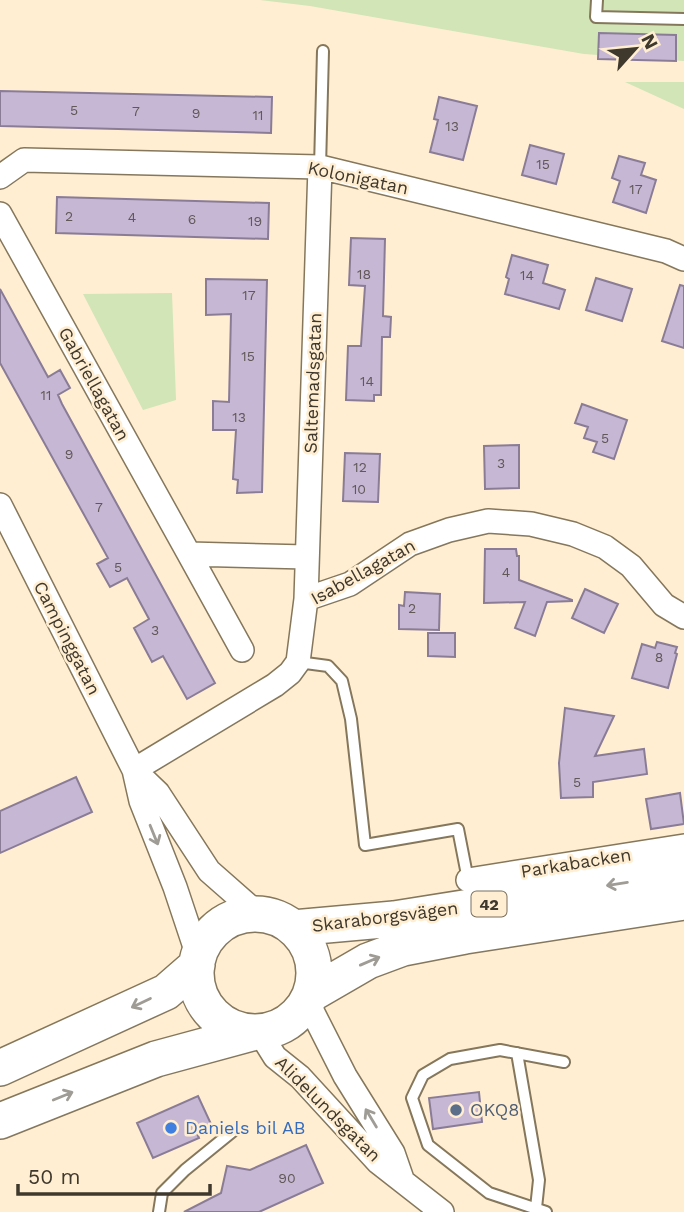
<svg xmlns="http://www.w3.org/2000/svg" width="684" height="1212" viewBox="0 0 684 1212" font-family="'Work Sans',sans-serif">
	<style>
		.green { fill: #d1e5b7 }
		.building { fill: #c6b7d4; stroke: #8a7c97; stroke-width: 2 }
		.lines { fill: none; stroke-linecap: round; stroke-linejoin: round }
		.lane-casing { stroke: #85775c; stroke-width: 14 }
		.street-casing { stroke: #85775c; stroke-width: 26 }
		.primary-casing { stroke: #85775c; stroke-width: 38 }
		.lane { stroke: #fff; stroke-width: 10 }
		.street { stroke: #fff; stroke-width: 23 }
		.primary { stroke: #fff; stroke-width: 35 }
		.oneway { stroke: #9f9c96 }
		.service-dot { fill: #5c6f8a; stroke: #ffeed1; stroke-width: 2.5 }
		.shop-dot { fill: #3f7fe0; stroke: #ffeed1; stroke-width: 2.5 }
		.labels { text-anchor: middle; stroke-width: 5; stroke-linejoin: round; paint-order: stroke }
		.number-label { font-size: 14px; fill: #615857 }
		.shield { fill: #ffeed1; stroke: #796f5e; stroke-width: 2 }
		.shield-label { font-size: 16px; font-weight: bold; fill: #3f382d }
		.street-label { font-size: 18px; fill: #3f382d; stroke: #ffeed1 }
		.service-label { font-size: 18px; fill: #4e5e75; stroke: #ffeed1; text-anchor: start }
		.shop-label { font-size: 18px; fill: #366cbe; stroke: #ffeed1; text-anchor: start }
	</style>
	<rect width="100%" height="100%" fill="#ffeed1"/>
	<path class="green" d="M260,0H684V61L584,54L310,6Z
		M625,82H684V109Z
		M172,293L176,400L143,410L83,294Z"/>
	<path class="building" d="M599,33L676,35V61L598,59Z
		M0,91L272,97L271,133L0,126Z
		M439,97L477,106L463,160L430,152L438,120L434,119Z
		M530,145L564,154L556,184L522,175Z
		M619,156L645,163L641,175L656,180L646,213L613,202L620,181L612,178Z
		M57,197L269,203L268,239L56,233Z
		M351,238L385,239L383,316L391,317L390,337H382L381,395H374V401L346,400L348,346H361L365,286L349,285Z
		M512,255L548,265L543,283L565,290L559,309L505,294L509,279L506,277Z
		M596,278L632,289L622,321L586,310Z
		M206,279L267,280L262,492L237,493L238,480L233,479L236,430H213V401L229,402L231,314L206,315Z
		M680,285L684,286V348L662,341Z
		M0,289L48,377L60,370L70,388L58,395L62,404L215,683L187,699L163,656L152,662L134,628L149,619L127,578L110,587L97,564L108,558L0,363Z
		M582,404L627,420L614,459L593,452L597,442L584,438L588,427L575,423Z
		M519,445V488L485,489L484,446Z
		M345,453L380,454L378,502L343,501Z
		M485,549H516L517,556H519V580L572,600V601L547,602L535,636L515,628L525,602L484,603Z
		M585,589L618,604L604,633L572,618Z
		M405,592L440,594L439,630L399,629V605L404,606Z
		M428,633H455V657L428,656Z
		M657,642L677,647L675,653L677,654L668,688L632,678L642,644L655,648Z
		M565,708L614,716L595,756L644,749L647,774L593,782V797L561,798L559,763Z
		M76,777L92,812L0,853V811Z
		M680,793L684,824L651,829L646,799Z
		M479,1092L482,1122L433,1129L429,1098Z
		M198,1096L211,1124L196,1131L199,1138L153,1158L137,1123Z
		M306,1145L323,1183L259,1212H184L221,1193L227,1166L250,1170Z"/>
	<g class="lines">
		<g class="lane-casing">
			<path id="lane" d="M597,0L596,17L684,19
				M320,167L323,51
				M298,662L328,666L342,681L351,719L365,845L458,829L468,880
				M517,1053L539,1180L536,1208
				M159,1212L162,1193L185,1170L233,1131
				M546,1212L489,1193L428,1145L412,1098L423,1075L450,1059L500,1050L564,1062"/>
		</g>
		<g class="street-casing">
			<path id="street" d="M0,177L24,160L320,167L666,251L684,259
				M0,214L189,554L307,557
				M0,505L134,770L141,801L175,887L198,956
				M189,554L242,650
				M306,599L350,584L410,544L449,530L488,521L531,524L573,534L605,547L631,566L664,605L684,617
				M134,770L275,685L290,673L298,662L306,599L320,167
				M134,770L158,793L209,871L258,914
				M468,880L684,846
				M307,1001L345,1076L393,1153L402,1179
				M260,1033L275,1057L300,1077L378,1162L442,1212"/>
		</g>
		<g class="primary-casing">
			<path id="primary" d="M196 973a59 59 0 1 1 118 0a59 59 0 1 1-118 0Z
				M293,928L394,919L684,873
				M311,994L368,961L403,948L465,936L684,902
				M0,1068L166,992L197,965
				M0,1121L156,1059L252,1033"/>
		</g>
		<use href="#lane" class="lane"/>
		<use href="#street" class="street"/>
		<use href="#primary" class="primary"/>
	</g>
	<defs><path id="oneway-shaft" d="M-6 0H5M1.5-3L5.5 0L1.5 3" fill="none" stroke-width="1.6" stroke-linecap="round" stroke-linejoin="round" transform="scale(1.75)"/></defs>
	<g class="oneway">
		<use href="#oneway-shaft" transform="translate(154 835) rotate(68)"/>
		<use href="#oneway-shaft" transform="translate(617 884) rotate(171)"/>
		<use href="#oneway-shaft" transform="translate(370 961) rotate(-23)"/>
		<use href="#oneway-shaft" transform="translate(141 1003) rotate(154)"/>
		<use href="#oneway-shaft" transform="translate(63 1096) rotate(-22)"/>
		<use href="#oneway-shaft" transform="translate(371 1118) rotate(-121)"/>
	</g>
	<circle class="service-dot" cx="456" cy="1110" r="7"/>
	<circle class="shop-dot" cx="171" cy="1128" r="7"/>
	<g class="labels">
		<g class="number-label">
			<text x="74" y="115">5</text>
			<text x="136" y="116">7</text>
			<text x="196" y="118">9</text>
			<text x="258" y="120">11</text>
			<text x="452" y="131">13</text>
			<text x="543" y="169">15</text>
			<text x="636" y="194">17</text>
			<text x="69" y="221">2</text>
			<text x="132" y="222">4</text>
			<text x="192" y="224">6</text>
			<text x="255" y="226">19</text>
			<text x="364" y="279">18</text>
			<text x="527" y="280">14</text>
			<text x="249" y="300">17</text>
			<text x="248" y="361">15</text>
			<text x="367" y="386">14</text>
			<text x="46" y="400">11</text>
			<text x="239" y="422">13</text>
			<text x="605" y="443">5</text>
			<text x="69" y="459">9</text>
			<text x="501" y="468">3</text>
			<text x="360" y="472">12</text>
			<text x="359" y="494">10</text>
			<text x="99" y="512">7</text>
			<text x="118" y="572">5</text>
			<text x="506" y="577">4</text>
			<text x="412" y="613">2</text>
			<text x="155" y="635">3</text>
			<text x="659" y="662">8</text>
			<text x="577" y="787">5</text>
			<text x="287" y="1183">90</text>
		</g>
		<rect class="shield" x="471.5" y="891.5" width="35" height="25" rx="5"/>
		<g class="shield-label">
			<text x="489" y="910">42</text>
		</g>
		<g class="street-label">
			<text transform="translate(358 178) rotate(12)" y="6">Kolonigatan</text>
			<text transform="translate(313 383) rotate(-88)" y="6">Saltemadsgatan</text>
			<text transform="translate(94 384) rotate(61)" y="6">Gabriellagatan</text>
			<text transform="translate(363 572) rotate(-29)" y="6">Isabellagatan</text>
			<text transform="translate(67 638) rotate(63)" y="6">Campinggatan</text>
			<text transform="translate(576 863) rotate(-9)" y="6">Parkabacken</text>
			<text transform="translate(385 917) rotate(-7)" y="6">Skaraborgsvägen</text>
			<text transform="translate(328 1109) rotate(45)" y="6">Alidelundsgatan</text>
		</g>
		<g class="service-label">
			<text x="470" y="1116">OKQ8</text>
		</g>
		<g class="shop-label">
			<text x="185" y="1134">Daniels bil AB</text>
		</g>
	</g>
	<g transform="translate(635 49) rotate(63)" stroke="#ffeed1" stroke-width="5" paint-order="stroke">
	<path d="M0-5L12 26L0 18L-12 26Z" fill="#3f382d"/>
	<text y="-10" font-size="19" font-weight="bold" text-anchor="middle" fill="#3f382d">N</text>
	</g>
	<path d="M18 1184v10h192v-10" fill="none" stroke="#3f382d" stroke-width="3.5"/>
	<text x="28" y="1184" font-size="21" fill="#3f382d" stroke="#ffeed1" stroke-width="5" paint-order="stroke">50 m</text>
</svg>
